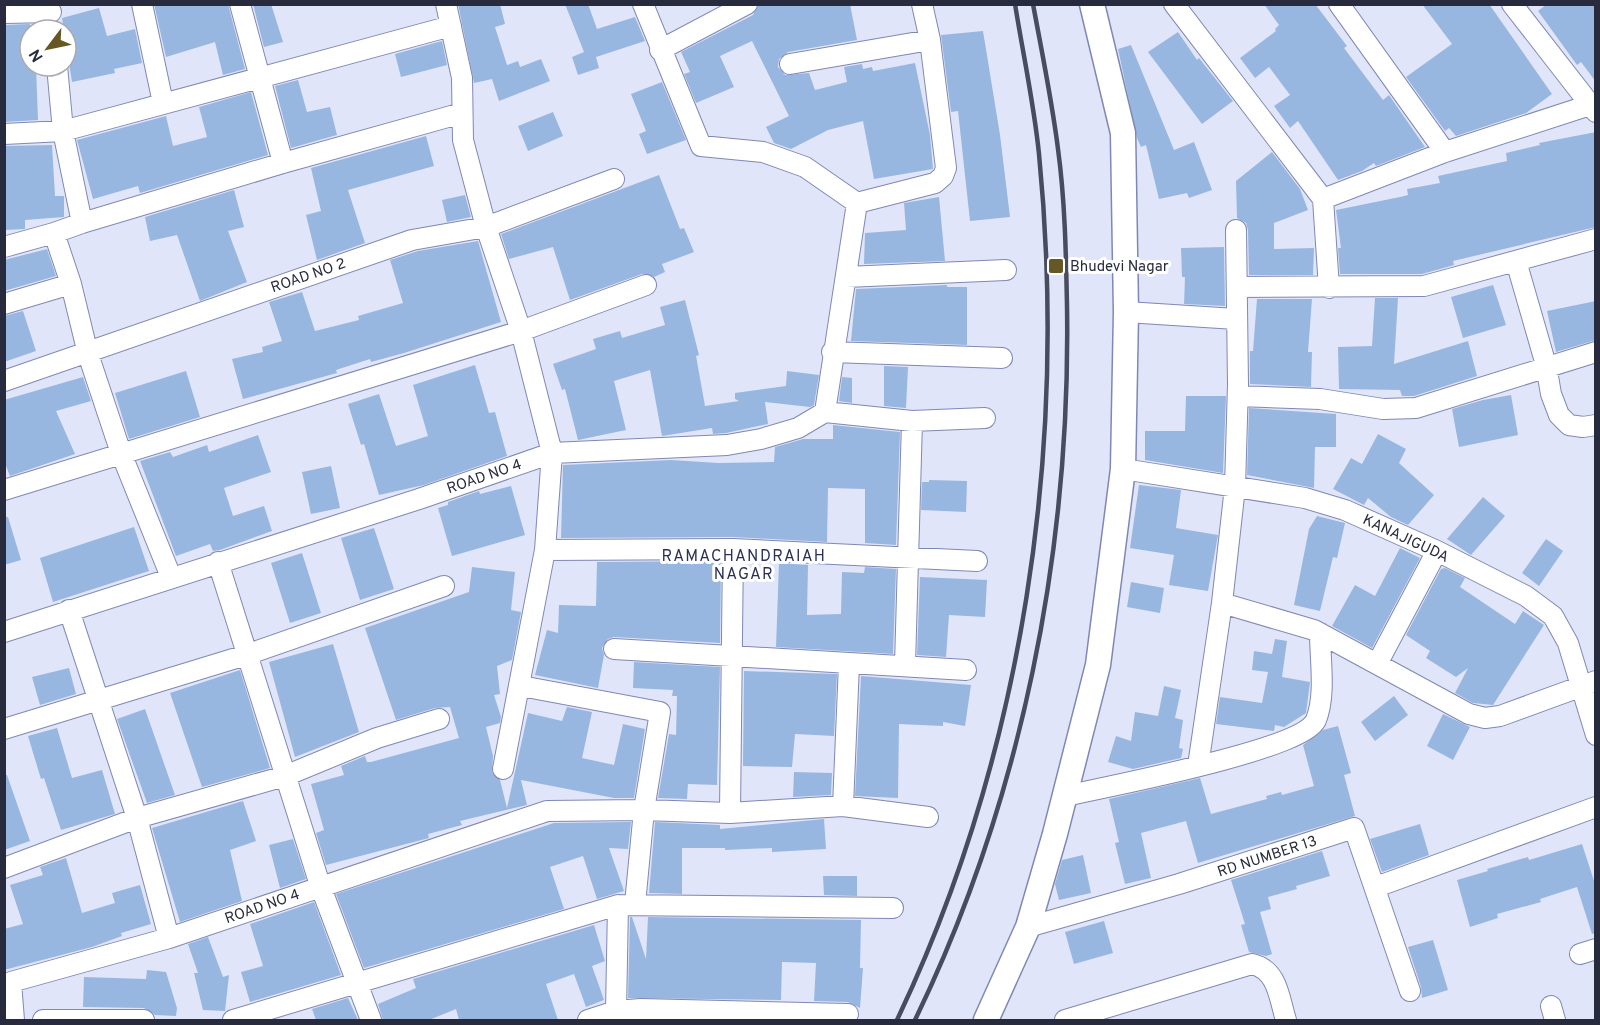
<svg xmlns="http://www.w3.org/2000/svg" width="1600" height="1025" viewBox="0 0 1600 1025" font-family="Overpass,sans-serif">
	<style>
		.building { fill: #98b7e0 }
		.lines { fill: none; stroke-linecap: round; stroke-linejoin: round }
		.minor-casing { stroke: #7f88b5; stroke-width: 22 }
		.tertiary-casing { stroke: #7f88b5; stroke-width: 27 }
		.minor { stroke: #fff; stroke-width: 20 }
		.tertiary { stroke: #fff; stroke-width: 24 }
		.rail { stroke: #494c5f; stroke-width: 4.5 }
		.poi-dot { fill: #655825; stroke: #fff; stroke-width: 2 }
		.labels { text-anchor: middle; stroke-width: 6; stroke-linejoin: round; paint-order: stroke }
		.poi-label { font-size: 15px; fill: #282b3e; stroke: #fff; text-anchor: start }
		.street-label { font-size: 15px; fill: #282b3e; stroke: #fff }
		.neighbourhood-label { font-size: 16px; letter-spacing: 1.5px; fill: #2b3157; stroke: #fff }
	</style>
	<rect width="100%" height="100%" fill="#e1e5f9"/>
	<path class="building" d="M154,4H228L245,69L223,75L215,42L166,57Z
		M253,4H271L283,42L264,47Z
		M458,4H500L505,24L495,27L507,65L518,61L520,67L541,59L550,81L499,101L492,79L474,83Z
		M565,4H588L597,29L635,17L645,41L596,57L599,68L578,75L572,57L584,52Z
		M759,4H850L857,40L788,52L779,59L778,67L785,75L809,73L815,90L847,82L844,67L862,64L863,69L872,67L873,71L915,63L930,135L933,169L874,179L863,121L828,130L791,149L774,143L766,127L789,116L752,41L720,56L734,87L696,103L684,74L690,72L681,52L753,15Z
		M1264,4H1315L1347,46L1344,48L1383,100L1389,95L1425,147L1376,166L1374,163L1362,171L1338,180L1298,121L1290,128L1274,106L1290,95L1269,67L1255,78L1240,58L1276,31L1275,29L1279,25Z
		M1422,4H1489L1552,94L1526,113L1456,136L1449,128L1445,131L1406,77L1452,44Z
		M1547,4H1596V82L1581,62L1577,65L1538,11Z
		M99,8L107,36L135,29L142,63L114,69L115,73L72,82L62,18Z
		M30,24V66H36L38,120L4,122L5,25Z
		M983,31L1000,135L1010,217L970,221L958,111L951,112L941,35Z
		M1178,32L1197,60L1199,58L1233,101L1202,124L1148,52Z
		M442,41L447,65L401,77L395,54Z
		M1131,45L1174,150L1194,142L1212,190L1189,198L1187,193L1159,199L1146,145L1141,147L1137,138L1118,49Z
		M298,80L307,112L330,107L337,135L291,148L275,86Z
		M662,82L686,140L647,154L639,134L646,131L631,94Z
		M251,92L268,155L140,193L138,186L93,199L77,140L166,116L173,146L207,137L199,107Z
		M553,112L563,136L528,151L518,126Z
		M1596,132V227L1453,261L1454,265L1422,274H1340L1338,248H1341L1336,210L1400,197L1408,195L1407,189L1440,183L1438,176L1507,161L1506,153L1540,145L1539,143Z
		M426,136L434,166L348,190L365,243L317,260L306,215L321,211L311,168Z
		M52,145L55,196H64V217L25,220V229L4,230V146Z
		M1272,152L1300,189L1308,210L1274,223V249L1314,248L1313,275H1249L1248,230L1246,223L1237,218L1236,181Z
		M659,175L680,229L684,228L694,252L662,264L665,272L654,277L642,274L570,300L553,247L509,259L501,234Z
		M234,190L244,227L228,231L247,282L200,301L177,235L150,241L145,217Z
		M465,195L471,217L447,222L442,200Z
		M939,197L945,261L864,264L865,233L906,230L904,203Z
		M478,241L501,322L404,353L371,362L370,359L336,370L337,373L243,399L232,359L263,352L262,347L282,341L269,302L302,292L315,331L359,320L358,316L403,303L390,260L418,251Z
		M1224,247L1225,306L1184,304L1185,277H1182L1181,248Z
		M47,249L56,276L4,291V260Z
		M947,285V287H967V345L851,341L856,289Z
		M1493,285L1506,325L1463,338L1451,297Z
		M1375,298H1398L1394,364L1468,341L1477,376L1414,396H1402L1400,390L1339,389L1338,347L1372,346Z
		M1257,299H1312L1308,352H1312L1311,387L1250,384V351H1253Z
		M685,300L699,355L696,356L705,406L739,401L735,399V393L786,386L787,371L819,375L814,405L810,407L765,402L768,424L726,433L713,434L712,428L662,436L650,370L614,381L626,430L578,440L565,389L562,390L553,364L596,349L593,339L620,331L622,338L665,325L660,307Z
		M1596,301V340L1556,352L1547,311Z
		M23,311L36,351L4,362V316Z
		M475,365L489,413L495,412L507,456L424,485L379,495L364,444L361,445L348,404L379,394L396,446L428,436L413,385Z
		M884,366L908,367L906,408L884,406Z
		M186,371L200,417L129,439L115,393Z
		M83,377L91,401L56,411L75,454L10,476L4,461V400Z
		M842,377L852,378V403L839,401Z
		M1511,395L1518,435L1459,447L1452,409L1483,400Z
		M1186,396H1226L1223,473L1145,460V431H1185Z
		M1249,408L1336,414V447H1315L1314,488L1247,475Z
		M833,425L900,432L896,545L865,543V489L828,488L827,542L733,537L561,538L563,465L671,460L718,463L774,462L775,447L803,439H833Z
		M1378,434L1406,449L1399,463L1434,495L1408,525L1391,517L1368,498L1364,505L1333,489L1351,458L1362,464Z
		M258,435L271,472L224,488L233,516L264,506L272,531L220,550L213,551L210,544L176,556L140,461L170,452L173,457L207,445L209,452Z
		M331,466L340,508L311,514L302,472Z
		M929,480L967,481L966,512L921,510L922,482H929Z
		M1139,485L1181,490L1176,528L1218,535L1208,591L1169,585L1174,555L1130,548Z
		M511,486L525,535L452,556L438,508L448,505V502L479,491L480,494Z
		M1483,497L1505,516L1471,555L1447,539Z
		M1317,516L1345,523L1337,558L1333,557L1320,611L1294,605L1309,529Z
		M4,517H8L21,560L4,565Z
		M134,527L149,571L53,602L40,558Z
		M374,528L394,589L360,600L341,538Z
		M1546,539L1563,551L1539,586L1522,573Z
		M1400,548L1420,558L1372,648L1332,626L1355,585L1375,596Z
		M302,553L321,613L290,623L271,563Z
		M721,561L720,643L614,637L608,639L602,648L604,655L598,688L535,675L547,630L558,633L559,605L596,606L597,562Z
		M779,563L808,565L807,615L841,614L842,572L864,573L865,567L896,569L893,654L776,647Z
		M472,567L515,572L511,610L521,612L512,660L497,666L500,694L494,695L501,717L500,723L486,727L493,756L492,772L500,780L507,808L528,713L562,721L567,707L592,712L582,758L614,765L623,724L645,729L634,798H614L521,780L527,805L460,821L462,825L428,834L429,838L326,865L316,833L324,830L311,784L344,775L341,766L365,756L367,762H371L459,738L450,707L435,708L396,720L365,628L469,592Z
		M1445,568L1465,578L1460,587L1515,624L1523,611L1544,625L1493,705L1473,703L1455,693L1468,668L1456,677L1426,658L1430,651L1406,635L1441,569Z
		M920,577L987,580L985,617L949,615L946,657L917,655Z
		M1131,582L1164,588L1160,613L1127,607Z
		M1275,639L1287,641L1282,677L1310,682L1306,713L1284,727L1275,725L1274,731L1216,724L1220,697L1262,703L1268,672L1252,670L1254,651L1272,654Z
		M333,644L359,732L295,757L269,662Z
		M634,662L720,667L717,785L688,784L687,799L658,798L669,734L676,735L677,696H672L673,690L633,688Z
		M69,668L76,694L40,705L32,677Z
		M240,670L270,768L202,787L170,693Z
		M744,671L837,674L834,736L795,734L792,767L743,766Z
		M861,676L971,685L965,726L943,722V726L899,724L898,798L855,796Z
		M1164,686L1181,690L1175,718L1183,720L1179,748L1183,749L1181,758L1133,769L1108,762L1116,736L1131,741L1135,712L1158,716Z
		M1394,696L1408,715L1375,741L1361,722Z
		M145,709L175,795L147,803L117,719Z
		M1443,714L1470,727L1453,760L1427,746Z
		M1338,726L1351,773L1344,775L1355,816L1198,863L1186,821L1141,833L1151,878L1125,884L1115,843L1119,842L1109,799L1200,778L1211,814L1267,799L1266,796L1281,792L1282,795L1314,786L1303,745L1323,730Z
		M57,728L72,778L102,770L115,814L61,830L44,778L41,779L28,736Z
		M794,772L832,773L831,795L793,797Z
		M4,775H7L30,841L4,850Z
		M243,801L256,841L230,850L242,901L180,922L152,828Z
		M824,819L826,849L772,852V848L725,850V848H682V894L649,893L655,822L720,825V829Z
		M631,822L628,849L609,848L624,891L597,899L583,856L550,867L564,909L364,968L336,894L554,823Z
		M1420,824L1429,855L1382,872L1370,839Z
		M293,839L306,879L280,888L269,845Z
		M1582,844L1596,887V933L1592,934L1577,887L1540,899L1541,902L1497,914L1498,918L1470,927L1457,880L1488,871L1487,869L1528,857L1529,860Z
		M1322,851L1330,876L1296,886L1297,889L1268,897L1271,909L1260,912L1272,954L1266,956L1249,952L1241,925L1245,924L1231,880Z
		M1083,855L1091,893L1059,900L1055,884L1062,860Z
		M66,858L82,913L115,903L112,893L140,885L151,924L121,933L122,936L92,947L4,970V929L23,924L10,885L43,875L40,867Z
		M823,876H857V896L824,895Z
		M314,902L341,975L250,1002L241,972L263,966L250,924Z
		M630,917H632L646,959L648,917L861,920L860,968H863L860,1008L848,1002L814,1001L816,963L782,962L781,1000L628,998Z
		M1104,921L1113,953L1074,964L1065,932Z
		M594,925L605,961L592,966L604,1000L586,1007L574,974L546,984L558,1020H459L456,1009L429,1020H383L378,1004L416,988L413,979Z
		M208,937L223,977L229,975L225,1011L203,1010L194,973H198L188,944Z
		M1433,940L1448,990L1422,998L1421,987L1408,947Z
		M147,970L166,972L177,1008L176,1016L155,1015L144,1008L83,1007L84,977L146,979Z
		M348,998L358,1020H316L312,1009Z"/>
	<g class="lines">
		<g class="minor-casing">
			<path id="minor" d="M142,4L163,103
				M240,4L283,163
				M446,4L462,78L463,140L486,227L521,331L552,453L545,550L503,769
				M643,4L701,146L763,152L805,167L857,203
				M1174,4L1323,199
				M1339,4L1445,152
				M1512,4L1596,112
				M4,13L51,12
				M660,50L747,4
				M790,64L930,40
				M57,66L63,131L82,223L54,233L71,284L88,354L121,453L171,577
				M4,134L63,131L451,26
				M82,223L283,163L462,113
				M1236,230L1238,384L1235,487L1222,603L1314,630L1469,714L1485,718L1500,716L1596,681
				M4,247L54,233
				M1516,261L1546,365L1551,394L1559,415L1569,425L1583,427L1596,425
				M846,277L1006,270
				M1237,287L1424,286L1596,239
				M1329,288L1323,199L1445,152L1590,105
				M4,304L71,284
				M1126,312L1236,319
				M832,352L1002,358
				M4,381L412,240L486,227L614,179
				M1238,396L1320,399L1383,409L1416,408L1596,352
				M825,412L857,203L935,183L943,176L946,168L930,40L922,4
				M1123,469L1305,498L1345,510L1437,551L1526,596L1553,616L1568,643L1596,735
				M4,490L521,331L646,285
				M545,550L733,549L977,561
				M218,562L320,885L371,1020
				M69,610L137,818L169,938
				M4,632L419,499L552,453L727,445L761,439L798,428L825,412L912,421L985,418
				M614,649L966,670
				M1377,664L1437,551
				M905,665L912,421
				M521,686L660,712L644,810L635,904
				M4,729L246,655L444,586
				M1198,766L1222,603
				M1065,796C1105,787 1302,750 1316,720C1326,695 1320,660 1320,633
				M843,806L849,664
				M730,813L733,549
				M4,868L137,818L285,776L377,738L439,719
				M1376,887L1596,807
				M1028,927L1179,884L1354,828L1410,991
				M1580,954L1596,949
				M1551,1006L1555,1020
				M616,1011L618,905
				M14,1020L11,982L169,938L547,811L644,810L730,813L843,806L928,817
				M43,1020H144
				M233,1020L618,905L893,908
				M588,1020L616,1011L641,1009L848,1014
				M1065,1020L1252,964C1278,970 1279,998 1286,1020"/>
		</g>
		<g class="tertiary-casing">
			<path id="tertiary" d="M986,1020L1028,927L1055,834L1098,665L1123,469L1126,312L1123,133L1092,4"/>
		</g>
		<use href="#minor" class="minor"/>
		<use href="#tertiary" class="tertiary"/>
		<path class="rail" d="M897,1020C1024,753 1068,448 1039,154C1034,104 1023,54 1015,4
			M915,1020C1022,799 1071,550 1067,306C1066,254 1065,200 1058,149C1052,101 1042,53 1033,4"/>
	</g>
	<rect class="poi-dot" x="1048" y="258" width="16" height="16" rx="3"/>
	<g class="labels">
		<g class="poi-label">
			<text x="1070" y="271">Bhudevi Nagar</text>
		</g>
		<g class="street-label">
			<text transform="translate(308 275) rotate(-19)" y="5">ROAD NO 2</text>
			<text transform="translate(484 476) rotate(-19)" y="5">ROAD NO 4</text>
			<text transform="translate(1406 538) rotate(25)" y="5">KANAJIGUDA</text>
			<text transform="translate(1267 856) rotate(-18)" y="5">RD NUMBER 13</text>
			<text transform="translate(262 906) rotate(-19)" y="5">ROAD NO 4</text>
		</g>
		<g class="neighbourhood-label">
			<text x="744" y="561">RAMACHANDRAIAH<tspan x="744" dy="18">NAGAR</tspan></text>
		</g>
	</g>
	<rect width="1600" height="1025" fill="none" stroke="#282b3e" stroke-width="12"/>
	<g transform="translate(48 48) rotate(238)"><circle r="28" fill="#ffffff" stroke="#a9aab2" stroke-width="1.5"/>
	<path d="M0-4.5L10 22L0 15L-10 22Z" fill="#655825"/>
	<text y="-9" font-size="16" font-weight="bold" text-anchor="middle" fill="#282b3e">N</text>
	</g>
</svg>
